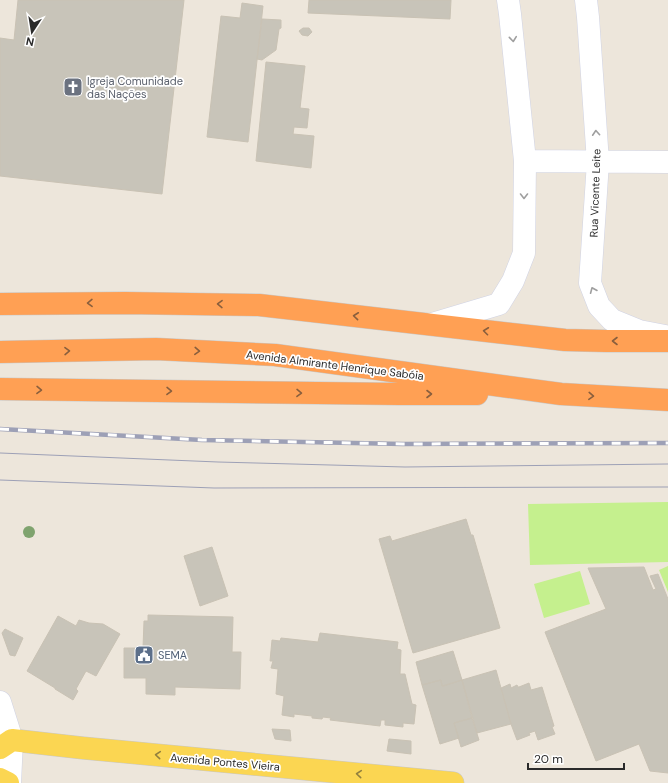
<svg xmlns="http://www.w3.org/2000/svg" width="668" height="783" viewBox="0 0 668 783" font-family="'DM Sans',sans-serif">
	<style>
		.pitch { fill: #c5f08e }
		.building { fill: #c8c4b9; stroke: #c9c2b4 }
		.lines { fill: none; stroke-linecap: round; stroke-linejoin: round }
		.minor-casing { stroke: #d0d3e4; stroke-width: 23 }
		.major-casing { stroke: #c8c8c8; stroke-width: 23 }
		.highway-casing { stroke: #c8c8c8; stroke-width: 23 }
		.minor { stroke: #fff; stroke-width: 22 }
		.major { stroke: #fbd652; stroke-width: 22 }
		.highway { stroke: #ffa054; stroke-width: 22 }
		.tram { stroke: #9da0b6; stroke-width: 1 }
		.rail-casing { stroke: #9da0b6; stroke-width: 4.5 }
		.rail { stroke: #fff; stroke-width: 3; stroke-dasharray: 9; stroke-linecap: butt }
		.tree { fill: #7fa36e }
		.oneway { stroke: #9f9f9f }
		.oneway2 { stroke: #8a5f3d }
		.oneway3 { stroke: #92803e }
		.labels { text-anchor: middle; stroke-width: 3.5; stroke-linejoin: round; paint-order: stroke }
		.worship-label { font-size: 11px; fill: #5b616d; stroke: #fff; text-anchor: start }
		.street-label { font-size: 11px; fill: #2a2a2a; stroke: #fff }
		.service-label { font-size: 11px; fill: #4e5e75; stroke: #fff; text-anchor: start }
	</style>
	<rect width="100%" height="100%" fill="#ede6db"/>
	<path class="pitch" d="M668,502V562L530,565L528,504Z
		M668,566V592L659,570Z
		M580,571L590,604L544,618L534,584Z"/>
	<path class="building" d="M18,0H184L162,194L0,176V38L14,40Z
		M309,0H451L450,19L308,13Z
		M242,3L263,6L248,142L207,137L221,16L240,18Z
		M262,19L281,20V28L279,29L276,50L262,60L257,59Z
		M303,28H309L312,32L308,36L302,35L299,31Z
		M266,62L305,66L300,108L309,109L307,128L294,127L293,134L314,136L311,168L256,161Z
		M466,519L471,535H473L500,628L413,653L379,539L390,536L392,541Z
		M212,547L228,596L200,606L184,556Z
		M644,567L653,590L656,589L650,576L658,574L668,599V773L650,771L639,744L596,761L545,632L606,609L588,568Z
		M148,615L233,617L232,652H241L240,689L175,687V695L146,694V678H124V648H143L144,621H148Z
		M58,616L76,626L79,620L89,623L103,624L120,634L96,676L86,671L76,689L78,691L73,700L55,689V688L27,671Z
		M5,629L23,638L15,656L10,655L2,633Z
		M320,633L398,642L397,649L401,650L400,674H405L412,704L416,705L414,724L403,723V727L385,725V720H381L380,726L330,720L331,718L323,717L322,719L312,718V716L294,714V717L282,715L284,696L276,694L278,669L271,668L273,661H270L272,640L280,641L281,638L318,642Z
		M453,651L462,680L444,686H442L441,680L422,685L416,662Z
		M496,670L511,724L477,733L462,680Z
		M441,680L442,686L462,680L472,718L454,723L459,738L440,744L422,685Z
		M529,683L531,690L542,687L554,726L552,727L555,734L538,740L535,731L529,733L530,735L517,740L511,724L501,688L510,684L511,688L517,685L518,687H519Z
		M472,718L479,740L461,747L454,723Z
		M272,729L290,730L291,741L275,739Z
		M389,739L411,741V754L387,751Z"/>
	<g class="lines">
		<g class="minor-casing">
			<path id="minor" d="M586,0L588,17L598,162L590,283L599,306L612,320L639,331L665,336
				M525,161L668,162
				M432,324L499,304L513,281L524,253L525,161L510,14L508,0
				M0,702L12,740L10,783"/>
		</g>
		<g class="major-casing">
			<path id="major" d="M0,748L12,740L83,748L453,783
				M0,779L8,783"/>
		</g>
		<g class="highway-casing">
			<path id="highway" d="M0,304L125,303L259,305L565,340L606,341H668
				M0,352L156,349L275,355L561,394L668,400
				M0,389L400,394H477"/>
		</g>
		<use href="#minor" class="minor"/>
		<use href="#major" class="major"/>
		<use href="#highway" class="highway"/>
		<path class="tram" d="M0,453L218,462L405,467L668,464
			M0,480L214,488L668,487"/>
		<g class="rail-casing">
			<path id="rail" d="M0,429L202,440L403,444L668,443"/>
		</g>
		<use href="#rail" class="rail"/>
	</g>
	<circle class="tree" cx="29" cy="532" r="6"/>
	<defs><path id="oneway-chevron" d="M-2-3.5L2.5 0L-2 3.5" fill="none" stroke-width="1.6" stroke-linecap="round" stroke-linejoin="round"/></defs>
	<g class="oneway">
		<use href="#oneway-chevron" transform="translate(513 39) rotate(84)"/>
		<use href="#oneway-chevron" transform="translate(596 133) rotate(-94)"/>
		<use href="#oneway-chevron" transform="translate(524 196) rotate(90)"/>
		<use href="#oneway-chevron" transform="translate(593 290) rotate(-113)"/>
	</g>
	<g class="oneway2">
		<use href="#oneway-chevron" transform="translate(90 303) rotate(179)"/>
		<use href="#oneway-chevron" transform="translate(220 304) rotate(-179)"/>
		<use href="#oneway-chevron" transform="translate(356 316) rotate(-174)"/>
		<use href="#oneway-chevron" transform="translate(486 331) rotate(-173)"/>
		<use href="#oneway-chevron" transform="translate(615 341) rotate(180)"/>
		<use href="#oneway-chevron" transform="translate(67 351) rotate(-1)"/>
		<use href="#oneway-chevron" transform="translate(197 351) rotate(3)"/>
		<use href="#oneway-chevron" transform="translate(39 390) rotate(1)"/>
		<use href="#oneway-chevron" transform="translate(169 391) rotate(1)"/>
		<use href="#oneway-chevron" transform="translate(299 393) rotate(1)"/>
		<use href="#oneway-chevron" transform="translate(429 394)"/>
		<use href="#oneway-chevron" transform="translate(591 396) rotate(3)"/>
	</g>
	<g class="oneway3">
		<use href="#oneway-chevron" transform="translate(158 755) rotate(-175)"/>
		<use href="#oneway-chevron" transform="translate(359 774) rotate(-175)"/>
	</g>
	<defs>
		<g id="church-square" transform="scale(1)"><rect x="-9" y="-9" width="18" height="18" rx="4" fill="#6b7280" stroke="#fff"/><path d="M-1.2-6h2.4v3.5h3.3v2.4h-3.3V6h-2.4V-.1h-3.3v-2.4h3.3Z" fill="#fff"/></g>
		<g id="civic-square" transform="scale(1)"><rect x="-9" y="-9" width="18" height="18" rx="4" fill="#5c6f8a" stroke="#fff"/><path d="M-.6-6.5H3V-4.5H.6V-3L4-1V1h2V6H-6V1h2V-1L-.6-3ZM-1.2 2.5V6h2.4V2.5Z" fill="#fff"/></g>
	</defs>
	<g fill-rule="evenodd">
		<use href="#church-square" x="73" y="87"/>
		<use href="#civic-square" x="144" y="655"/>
	</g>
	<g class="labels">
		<g class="worship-label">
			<text x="87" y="85">Igreja Comunidade<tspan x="87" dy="13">das Nações</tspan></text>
		</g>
		<g class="street-label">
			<text transform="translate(595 193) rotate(-88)" y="4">Rua Vicente Leite</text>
			<text transform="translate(335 365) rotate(7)" y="4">Avenida Almirante Henrique Sabóia</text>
			<text transform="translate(225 762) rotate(5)" y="4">Avenida Pontes Vieira</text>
		</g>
		<g class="service-label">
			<text x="158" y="659">SEMA</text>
		</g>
	</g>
	<g transform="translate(32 32) rotate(192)" stroke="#ffffff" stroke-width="3" paint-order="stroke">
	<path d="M0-3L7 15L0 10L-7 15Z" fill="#2a2a2a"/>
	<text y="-6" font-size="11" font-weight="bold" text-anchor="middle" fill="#2a2a2a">N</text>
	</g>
	<path d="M528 763v6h96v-6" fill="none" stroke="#2a2a2a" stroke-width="2"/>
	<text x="534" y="763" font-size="12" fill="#2a2a2a" stroke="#ffffff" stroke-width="3" paint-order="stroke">20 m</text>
</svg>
